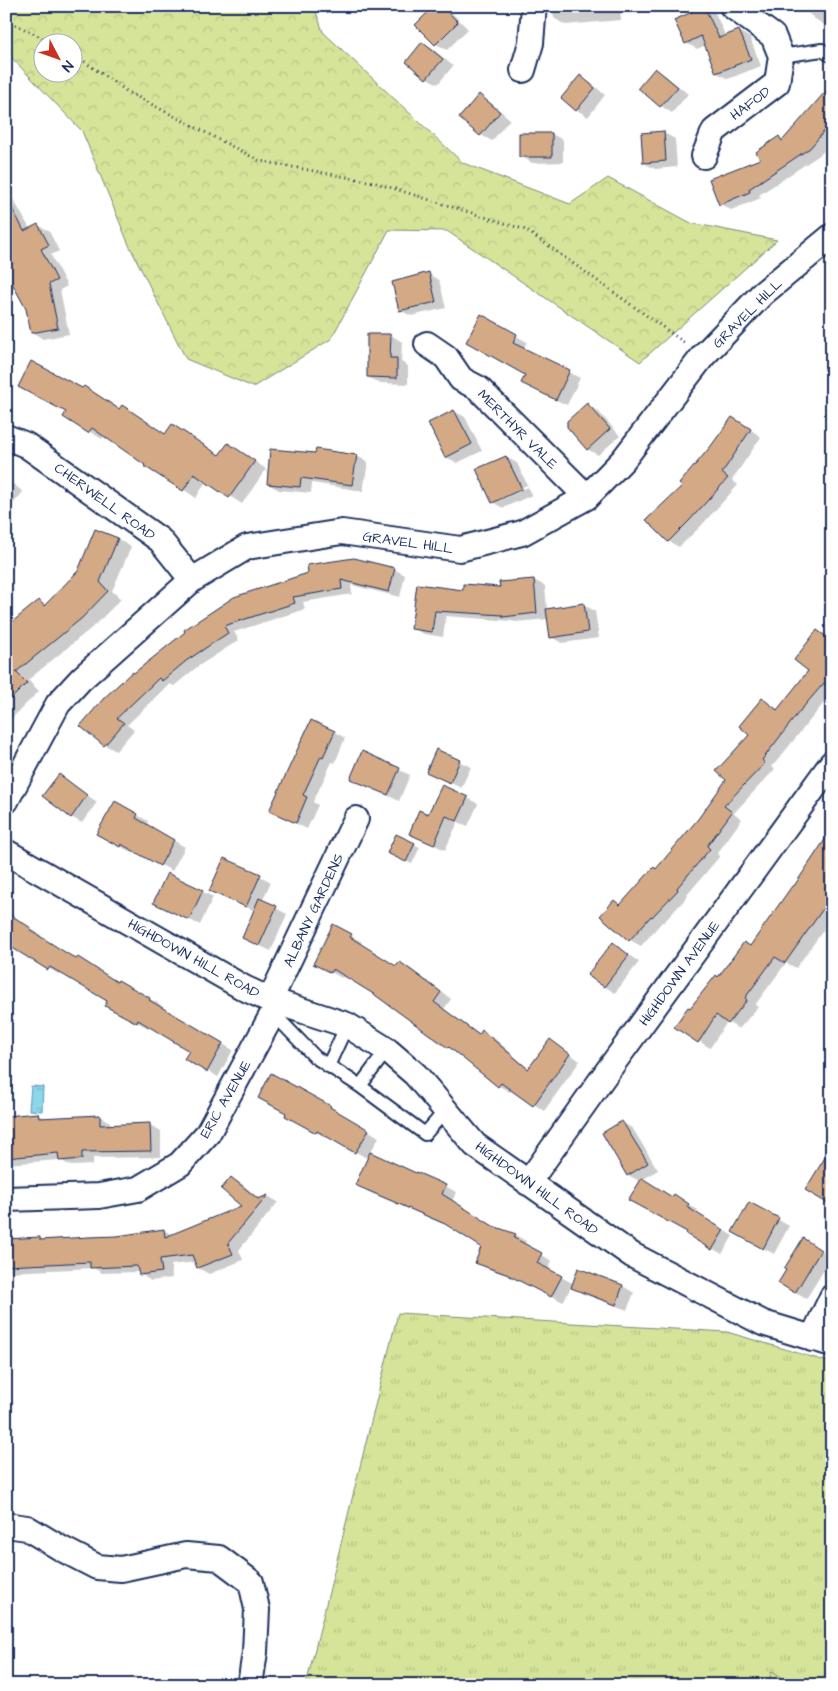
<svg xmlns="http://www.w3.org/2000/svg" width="838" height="1691" viewBox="0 0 838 1691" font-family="'Architects Daughter',sans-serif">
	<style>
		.grass { fill: url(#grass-tufts); stroke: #788a7b }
		.forest { fill: url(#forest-crowns); stroke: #788a7b; fill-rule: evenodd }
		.water { fill: url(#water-ripples); stroke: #5f94b3 }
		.shadow { fill: #0003; fill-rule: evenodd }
		.building { fill: #d4a985; stroke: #1b2f5e }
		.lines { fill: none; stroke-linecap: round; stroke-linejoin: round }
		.lane-casing { stroke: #1b2f5e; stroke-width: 16 }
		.street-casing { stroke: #1b2f5e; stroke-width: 28 }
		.path { stroke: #1b2f5e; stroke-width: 3; stroke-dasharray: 1 4; stroke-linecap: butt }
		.lane { stroke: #fff; stroke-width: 12 }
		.street { stroke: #fff; stroke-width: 24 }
		.labels { text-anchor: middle; stroke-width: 4; stroke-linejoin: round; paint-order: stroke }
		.street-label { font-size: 14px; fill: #1b2f5e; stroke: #fff }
	</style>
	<defs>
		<pattern id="grass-tufts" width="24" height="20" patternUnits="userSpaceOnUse" patternTransform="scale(1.25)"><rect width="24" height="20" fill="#d5e498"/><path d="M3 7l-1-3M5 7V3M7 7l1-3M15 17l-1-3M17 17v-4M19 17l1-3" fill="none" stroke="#b6c485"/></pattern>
		<pattern id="forest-crowns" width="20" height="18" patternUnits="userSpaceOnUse" patternTransform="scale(1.25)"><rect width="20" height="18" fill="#d5e498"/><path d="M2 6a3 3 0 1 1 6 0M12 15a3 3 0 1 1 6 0" fill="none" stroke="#b6c485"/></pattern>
		<pattern id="water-ripples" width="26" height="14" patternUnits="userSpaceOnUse" patternTransform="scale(1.25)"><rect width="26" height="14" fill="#8cd7ec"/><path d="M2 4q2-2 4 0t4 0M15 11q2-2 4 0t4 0" fill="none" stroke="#78b9cd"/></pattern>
	</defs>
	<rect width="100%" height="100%" fill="#fff"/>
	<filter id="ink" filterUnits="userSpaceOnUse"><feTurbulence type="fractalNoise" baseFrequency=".02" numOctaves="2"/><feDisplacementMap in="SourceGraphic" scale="10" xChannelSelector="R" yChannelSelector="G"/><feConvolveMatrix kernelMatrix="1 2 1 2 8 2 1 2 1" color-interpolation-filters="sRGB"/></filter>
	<g filter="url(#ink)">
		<path class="grass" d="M398,1313L727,1332L832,1363V1685H306Z"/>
		<path class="forest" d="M6,6H314L323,32L463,163L570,204L608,178L691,223L777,240L640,362L447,231L389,230L331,339L253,387L186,359L129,245L82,131L6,52ZM42,42H72V72H42Z
			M772,1671L794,1685H767Z"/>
		<path class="water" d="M31,1086L43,1087L42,1111L29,1110Z"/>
		<path class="shadow" d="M435,6H443L449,10L468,29L447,50L436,44Z
			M552,6H620L621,20L565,25L554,18Z
			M691,6H712L726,37L739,31L750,38L761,66L728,79L717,73L706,45L697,49L686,43L693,13Z
			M800,6H832V19L826,26L815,19Z
			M423,43L434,50L453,66L438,84L427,78L408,62Z
			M656,69L666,76L688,94L672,113L661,106L640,88Z
			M580,77L591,83L605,95L588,117L577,110L562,98Z
			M832,84V141L821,154L759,195L761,198L731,210L720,204L762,159L779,137L785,141Z
			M479,96L490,102L510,119L492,141L481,135Z
			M664,133L675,139L677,167L655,169L644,163Z
			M552,134L563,140V162L532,163L521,156Z
			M6,186L30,229L38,225L49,231L59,251L51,255L67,286L60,290L69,334L43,339L32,332L27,309L6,267Z
			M428,274L439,280L446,308L411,316L400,310Z
			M481,316L527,342L523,349L580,378L567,405L533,389L527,374Z
			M391,335L402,342L401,362L408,366V384L379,383L368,377Z
			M587,405L598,411L620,436L598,455L587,449Z
			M123,406L166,435L220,456L241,452L266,469L242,504L206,481L196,498L104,435L102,439L65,417L120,410Z
			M454,411L465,417L482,451L457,463L446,457Z
			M743,424L761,437L732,480L738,485L700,527L679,547L668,541L683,486Z
			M317,450L357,456L368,462L363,491L312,483L311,493L279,490L268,484L316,454Z
			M506,457L517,463L532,495L503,508L492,502ZM527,485L528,487L498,501V499Z
			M6,478L23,492L9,509L6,507Z
			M96,531L118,539L131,547L112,591L121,599L95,625L28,680L39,691L6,724V661L39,601L46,605L79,572Z
			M354,559L394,569L405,575L400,597L351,585L352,594L303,602L305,609L234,632L239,640L197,667L174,686L170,684L127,725L134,730L116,751L105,745L82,726L135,674L187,632Z
			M534,580L545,586L547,610L584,605L595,611L599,638L562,643L551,637L549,619L515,622L512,621L446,616L443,637L424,634L413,628L418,586L464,592L501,588Z
			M832,624V693L772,767L775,769L734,813L742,819L717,854L720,856L687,895L688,896L664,922H662L641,946L630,940L615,901L621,905L657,871L690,833L728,780L751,735L762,699L779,710L810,671L824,635Z
			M335,732L345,738L335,763L332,762L313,802L318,805L307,829L270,811Z
			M437,751L471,767L461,788L428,771Z
			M363,753L410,775L399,801L352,778Z
			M60,776L97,802L82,823L71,817Z
			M468,798L478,804L468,826L458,822L445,850L410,833L429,816Z
			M115,803L148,821L146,825L185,847L172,871L132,849L131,852L98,834Z
			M397,836L420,847L412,864L393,856Z
			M832,841V918L796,968L786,963L755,1005L758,1007L739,1029L727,1022L710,1048L676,1027L719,978L751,947L794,888Z
			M168,874L213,897L200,925L165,908Z
			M260,876L271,882L262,901L287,914L271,951L254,943L255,911L222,896Z
			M17,920L41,935L40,937L77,961L150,999L161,1005L160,1007L233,1050L218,1077L186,1058L190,1050L150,1026L148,1028L117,1011L108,1001L62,972L60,975L6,943Z
			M334,926L362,942L360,944L397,967L400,963L411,969L451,999L444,1009L480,1035L483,1032L494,1038L529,1069L550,1040L580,1061L544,1111L512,1089L510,1092L499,1086L458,1052L376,994L344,975L342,978L314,963Z
			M613,944L639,962L615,993L604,986Z
			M319,1101L379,1137L370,1153L445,1186L456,1192L452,1202L494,1228L515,1235L526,1241L525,1245L552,1261L548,1270L574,1284L579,1270L623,1286L634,1293L627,1310L583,1294L571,1287L563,1302L519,1279L488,1269L477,1262L482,1246L455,1229L367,1191L356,1184L368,1159L329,1136L327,1138L297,1121Z
			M38,1115L46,1119L99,1116L110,1122L111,1126L150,1125L161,1131V1157L93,1158V1165L71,1166L60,1160L6,1164V1117Z
			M622,1122L633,1129L658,1170L642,1180L673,1198L674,1196L698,1210L696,1214L733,1236L722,1254L687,1233L688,1232L641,1182L628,1175Z
			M231,1178L242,1184L260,1199L268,1196L278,1202L239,1250L243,1260L209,1274L198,1268L196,1262L171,1265L172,1278L151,1281L140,1274L139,1272L102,1273L94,1268L9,1272V1279H6V1239L40,1238L44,1241L118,1237L164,1230L172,1235L244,1206Z
			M749,1203L789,1226L774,1254L745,1238Z
			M803,1240L832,1257L806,1299L779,1283Z"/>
		<path class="building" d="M434,6H442L458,22L435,45L415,25Z
			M690,6H704L719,38L739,30L751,59L716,73L701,36L685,44L674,20L692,12Z
			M422,42L443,59L426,79L406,62Z
			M655,68L678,87L660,107L638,88Z
			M580,75L595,88L576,111L561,98Z
			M832,84V122L810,148L749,189L750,192L719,205L709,179L760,159L756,152L779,136L782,141Z
			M479,94L500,112L480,136L459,118Z
			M664,131L666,161L643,163L641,133Z
			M519,133H552V157H519Z
			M6,196L24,231L38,224L49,245L41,249L57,280L49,284L58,328L31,333L26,309L6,272Z
			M429,272L436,302L399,311L392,282Z
			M481,314L517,334L513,343L570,370L556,400L521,383L525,375L466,342Z
			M367,334H391L390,358H397V378L367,377Z
			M31,361L82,388L84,386L119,409L122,405L165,434L172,424L219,455L228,443L255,461L229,498L194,474L183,491L144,466L145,465L92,428L88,433L63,417L66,412L18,387Z
			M587,403L610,429L587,450L567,427V421Z
			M454,410L472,444L445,458L428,423Z
			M732,417L751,429L722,473L728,478L689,521L668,542L646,520L682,486L679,484L711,446Z
			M270,449L315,453L316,449L357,455L352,485L301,478L300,487L267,484Z
			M506,456L522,489L492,503L476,469Z
			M95,529L118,538L100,582L108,591L82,618L16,672L27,683L6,704V627L39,600L44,606L78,571Z
			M354,558L395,568L389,592L341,580L342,589L293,597L295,603L224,626L228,633L186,661L162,681L159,678L117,718L124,723L104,746L80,726L104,698L132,672L134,673L185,632L184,630L234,597L308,573L307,565Z
			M534,579L537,613L503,617V615L435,611L432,632L411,629L417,584L463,590V584L500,587L499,582Z
			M584,603L588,632L550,638L546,609Z
			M817,630L832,641V689L824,683L799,712L762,760L765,763L724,806L732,812L707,846L710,849L677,888L678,890L652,917L651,916L629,941L600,916L614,900L620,905L654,867L656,869L698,819L726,780L716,771L749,735L739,726L762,698L777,710L808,671L794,660Z
			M311,720L335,731L323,757L321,756L303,795L307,797L296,823L269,811Z
			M436,749L460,760L450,783L426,772Z
			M362,751L400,768L388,795L350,779Z
			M59,774L87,795L71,818L42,796Z
			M442,785L468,797L457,821L446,816L434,845L409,834L419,810L428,814Z
			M115,801L138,814L136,818L174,840L160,866L121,844L120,847L96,834Z
			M832,829V896L785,963L775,957L745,998L747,1000L728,1024L716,1015L698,1043L674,1027L688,1007L690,1008L716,975L718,977L744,942L750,946L792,886H794Z
			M396,834L415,843L406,862L387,853Z
			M224,858L261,874L246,907L209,891Z
			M167,873L203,890L189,920L153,903Z
			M259,898L277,906L259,946L242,938Z
			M6,912L31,928L30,930L76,959L78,957L117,982L118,980L150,998L149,1000L223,1043L207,1072L184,1059L189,1051L138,1020L137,1023L105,1006L107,1001L50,967L48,970L6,944Z
			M333,924L352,934L350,937L396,966L400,962L441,992L434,1002L479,1035L482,1030L528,1069L550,1039L570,1054L533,1106L501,1083L498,1087L449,1047L448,1048L375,995L333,969L331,973L313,964Z
			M613,942L629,955L604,987L587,975Z
			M271,1073L331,1106L330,1107L369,1130L355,1153L317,1131L316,1133L285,1116L286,1113L258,1098Z
			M38,1113L39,1118L100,1115V1125L150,1123L151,1151L82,1152V1159L59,1161L58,1153L6,1158V1116Z
			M622,1121L648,1163L627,1176L602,1133Z
			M832,1146V1206L805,1190Z
			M370,1152L416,1173V1172L446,1185L442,1194L493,1226L516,1234L514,1238L542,1253L537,1263L562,1276L551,1297L506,1274L475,1263L481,1247L445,1224L355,1185Z
			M231,1177L258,1199L268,1195L228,1243L233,1254L197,1268L192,1255L160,1259L162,1272L139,1275L137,1266L90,1268V1262L6,1266V1239L40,1237V1240L89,1237L117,1236L164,1229L165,1237L241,1206L221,1189Z
			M642,1178L672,1197L674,1194L689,1204L687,1207L724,1230L712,1250L686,1234L687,1232L628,1200Z
			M749,1202L779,1218L763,1249L732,1232Z
			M803,1238L821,1250L795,1293L778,1283L786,1270L784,1269Z
			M578,1268L623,1285L616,1305L571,1288Z"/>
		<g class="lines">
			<g class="lane-casing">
				<path id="lane" d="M781,56L822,50L832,56
					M273,1013L315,1057L360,1086L425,1134L446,1110
					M328,1066L347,1025
					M360,1086L387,1050"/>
			</g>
			<g class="street-casing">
				<path id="street" d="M523,70L531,43L534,6
					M704,156L714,131L777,83L781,56L773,36L732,6
					M427,344L446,357L461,379L478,388L587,497
					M6,437L26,445L160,540L192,580
					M6,801L58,704L81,679L192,580L247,547L342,532L460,549L522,533L587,497L623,460L703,356L762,294L832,236
					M6,852L244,988L270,1000L347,1025L387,1050L415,1074L475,1145L632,1255L763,1323L832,1344
					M270,1000L356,819
					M528,1183L609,1069L832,763
					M6,1199L99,1196L138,1189L180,1164L208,1133L279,1002
					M812,1339L832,1297
					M6,1525L27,1528L62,1549L97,1567L121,1569L186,1555L219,1558L251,1582L257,1609L255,1652L250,1685"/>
			</g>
			<path class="path" d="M6,20L51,42
				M72,53L128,92L260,161L373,182L526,230L685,343"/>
			<use href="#lane" class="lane"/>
			<use href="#street" class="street"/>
		</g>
	</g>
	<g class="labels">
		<g class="street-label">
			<text transform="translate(750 103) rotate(-37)" y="5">HAFOD</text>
			<text transform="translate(747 313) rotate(-45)" y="5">GRAVEL HILL</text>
			<text transform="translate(518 429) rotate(45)" y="5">MERTHYR VALE</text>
			<text transform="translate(105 501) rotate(36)" y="5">CHERWELL ROAD</text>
			<text transform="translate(408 542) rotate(8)" y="5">GRAVEL HILL</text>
			<text transform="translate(313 910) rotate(-65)" y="5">ALBANY GARDENS</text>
			<text transform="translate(194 958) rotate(29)" y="5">HIGHDOWN HILL ROAD</text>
			<text transform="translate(679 973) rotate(-54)" y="5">HIGHDOWN AVENUE</text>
			<text transform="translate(225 1099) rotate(-60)" y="5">ERIC AVENUE</text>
			<text transform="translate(537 1188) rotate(36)" y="5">HIGHDOWN HILL ROAD</text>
		</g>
	</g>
	<rect width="838" height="1691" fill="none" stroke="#fff" stroke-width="25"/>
	<rect x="12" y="12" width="813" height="1666" fill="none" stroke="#1b2f5e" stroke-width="2" filter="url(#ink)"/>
	<g transform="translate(58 58) rotate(131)"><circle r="24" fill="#ffffff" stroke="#a4acbf"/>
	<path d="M0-4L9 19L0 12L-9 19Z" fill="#c8321e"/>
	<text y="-8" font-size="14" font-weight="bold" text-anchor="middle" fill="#1b2f5e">N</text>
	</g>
</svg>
